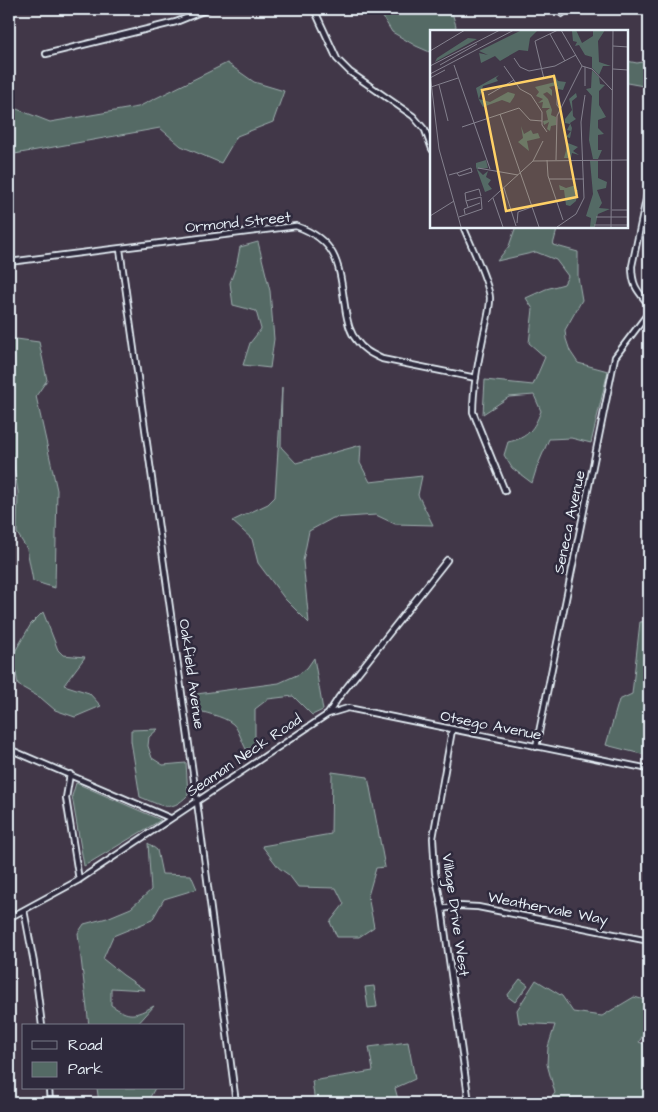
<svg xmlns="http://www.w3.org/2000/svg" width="658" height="1112" viewBox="0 0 658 1112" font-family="'Architects Daughter',sans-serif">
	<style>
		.green { fill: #546a65; stroke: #9eaeae }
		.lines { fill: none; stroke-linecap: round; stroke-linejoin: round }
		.street-casing { stroke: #e8f1f8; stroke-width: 8 }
		.street { stroke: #2f2a3d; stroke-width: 4.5 }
		.labels { text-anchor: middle; stroke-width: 5; stroke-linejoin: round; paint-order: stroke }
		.street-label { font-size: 15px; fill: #e8f1f8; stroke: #2f2a3d }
		.inset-road { fill: none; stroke: #84818e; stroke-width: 1 }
		.view { fill: #ffd166; fill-opacity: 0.15; stroke: #ffd166; stroke-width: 2.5 }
		.inset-edge { fill: none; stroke: #e8f1f8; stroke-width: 2.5 }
	</style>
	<rect width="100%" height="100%" fill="#413748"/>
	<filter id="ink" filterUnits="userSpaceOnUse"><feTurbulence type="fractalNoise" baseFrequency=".02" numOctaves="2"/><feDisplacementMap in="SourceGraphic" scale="10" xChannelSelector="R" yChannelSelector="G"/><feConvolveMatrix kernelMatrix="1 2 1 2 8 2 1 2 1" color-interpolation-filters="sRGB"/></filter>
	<g filter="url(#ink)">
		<path class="green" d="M378,9H451L456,26L454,31H432V53L416,46L392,32Z
			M627,61L637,63L649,61V87L627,83Z
			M227,63L254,82L284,91L273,122L237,136L221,163L181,146L160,128L9,155V106L50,122L138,107Z
			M516,226H558L553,245L578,252V277L582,300L565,330L566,339L570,351L578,363L608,371L591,443L571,438L549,439L537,467L532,483L512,468L504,455L508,442C528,438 534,429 541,411L534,395L509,397L483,414L485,380L533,385L545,357L529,343L533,309L526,298L546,289L564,284L568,276L556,260L536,252L497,261L509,246Z
			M258,242L270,291L274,339L270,368L243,365L250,343L261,329L256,311L233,305L230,283L237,263L240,247Z
			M9,338L39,342L47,380L36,396L57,490L55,588L33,581L27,549L17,533L18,492L9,435Z
			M282,387L281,447L296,463L361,445L360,463L370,482L422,476L418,495L433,525L395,524L376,515L333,518L309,531L303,561L309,623L285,599L258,563L252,539L232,521L268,504L275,497Z
			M43,612L58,650L63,655L85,657L64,685L89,693L101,706L75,717L55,710L41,698L18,685L13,655L31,624Z
			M649,621V756L606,745L619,700L632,694L640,622Z
			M314,658L323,710L312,715L293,696L268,699L255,709V747L246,749C242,742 239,730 233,724C222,715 205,714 192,708L189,695L279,683L299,674L307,668Z
			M158,729L149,737L148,746L152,758L163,765L186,763L188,795C170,814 161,805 140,797L131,741V730Z
			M332,772L368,777L385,867L376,868L368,896L374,927L359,937H337L330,922L344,904L336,888L298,887L289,875L279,868L262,846L331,834Z
			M76,783L161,820L84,866L72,796Z
			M148,843L157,850L162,874L191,875L197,889L164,899L152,920L113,936L103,959L123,975L145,990L111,988V1005C130,1018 134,1016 154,1006L136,1026H89L78,933L84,924L107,918L131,908L151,890Z
			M520,979L528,985L515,1002L507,996Z
			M536,980L562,996L573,1012L602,1016L634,997L649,1001V1025L639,1042L649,1046V1103H547L555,1093L547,1064L548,1047L555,1025L519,1023L517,1010Z
			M374,986L377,1007L368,1008L365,987Z
			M408,1042L415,1079L395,1088L399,1103H315L312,1081L373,1071L369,1047Z
			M97,1088H155L149,1099L130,1103H99Z"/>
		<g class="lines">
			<g class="street-casing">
				<path id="street" d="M314,9L337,59L350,72L413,116L425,130L432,149
					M562,14L567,9
					M46,54L176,22L208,9
					M649,185L632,266C632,286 637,290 649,305
					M463,226C470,243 489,282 490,298C490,310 487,321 484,333C479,359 473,385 473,412L505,491
					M120,249L197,802L236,1103
					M9,262L296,226C342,242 339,271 346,313C348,323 350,333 357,341C363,350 372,354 382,359L476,378
					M328,714L348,708L649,769
					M452,730L433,838L435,873L442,909L469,1103
					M536,747L615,357L649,312
					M9,749L170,818
					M70,774L66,798L79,880
					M442,909L457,906L478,907L649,941
					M24,910L34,963L42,1026
					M9,918L79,880L328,714L339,697L447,560
					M49,1088L50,1103"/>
			</g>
			<use href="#street" class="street"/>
		</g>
	</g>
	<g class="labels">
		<g class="street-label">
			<text transform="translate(238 222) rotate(-6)" y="5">Ormond Street</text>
			<text transform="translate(569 522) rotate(-78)" y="5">Seneca Avenue</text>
			<text transform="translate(192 674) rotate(82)" y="5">Oakfield Avenue</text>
			<text transform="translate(491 725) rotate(11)" y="5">Otsego Avenue</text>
			<text transform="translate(244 755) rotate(-34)" y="5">Seaman Neck Road</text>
			<text transform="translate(548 908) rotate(11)" y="5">Weathervale Way</text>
			<text transform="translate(456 915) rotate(82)" y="5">Village Drive West</text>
		</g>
	</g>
	<g transform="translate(430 30)">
		<rect width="198" height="198" fill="#413748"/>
		<path d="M92,0H108L100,8L98,21L89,20L70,31L65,26L51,33L49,23L58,25L49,21ZM146,0L152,13L163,6V0H175L168,11L169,32L181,36H173L169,45L162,38V27L155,25L149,15L145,16L147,12L143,11L142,1ZM38,8L47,9L5,32L7,28ZM162,40L169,47L170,54L175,55L169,61V75L176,87L168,90V98L174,104L168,105V120H172L168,129H163L159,110L162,66L156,59L161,58ZM123,43L128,51L136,52L133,60L128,59L127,55L119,57L122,60V66L117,62L113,64L118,69L122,80L121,85L126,87V95L121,96L120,101L117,99L119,92L114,95L113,91L118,90L116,81L120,78H112L113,72L108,73L113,69L106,66L109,62L105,57L125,52ZM69,45L66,48L68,51L53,56L49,69L60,72L78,62L85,64L84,67L80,73L72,70L53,77L49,70L46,58ZM146,63L147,67L142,71L143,86L146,89L140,93L142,98L140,108L136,107L141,101L137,100L140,94L135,93V89L142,80L139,69ZM91,96L94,104L101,100L103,104L108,103L110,108L97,111L99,121L88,112L93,108ZM138,113L148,117L143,121L149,125L142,123L141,128H134ZM56,130L58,138L47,139L53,145L58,141L56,147L61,150L58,154L62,159L55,162L46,137V133ZM160,131H168V148L177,152L176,158L167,160L172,173L169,178L180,179L168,184L165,197H160L161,188L156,186L163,164ZM129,155L136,158L146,155L144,160H148L146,171L140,176L136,175L134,160H130Z" fill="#546a65"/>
		<path class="inset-road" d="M131,0L152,36L162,39L182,60M120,4L135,31M183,16L198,17M0,21L35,0M84,28L90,37L99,41L125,36L146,25M10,35L47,14M24,35L60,139M0,36L70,0M74,36L90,59L101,65L112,82V95L117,102M183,39L198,40M0,43L9,119L31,197M0,44L84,0M0,48L15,40M114,49L105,11L128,0M9,55L18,91M127,56V75L130,79M155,56V37M1,57L28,48M58,65L84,50M70,84L109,197M32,97L89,78L100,90L112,91M117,130L118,146L133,190M126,130L127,86L152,36M103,131L198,130M48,138L88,145M19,145L26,143H27L41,138L42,142L29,146L27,143M119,149H154M74,158L86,196M63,168L73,197M36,171L35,163L49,159L51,166M58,172L103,131L113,111M182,180H198M35,184L34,179L50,173M0,186L24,171M29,187L52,179L51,167L36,171L38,177M166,187H198M87,193L88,182L102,177M164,195H198M127,197L146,184L154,168L151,92L155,65M181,197L183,0"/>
		<path class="view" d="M124,46L147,167L76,181L52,60Z"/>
		<rect width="198" height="198" class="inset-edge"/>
	</g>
	<rect width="658" height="1112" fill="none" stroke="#2f2a3d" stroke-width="30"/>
	<rect x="15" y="15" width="628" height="1082" fill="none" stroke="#e8f1f8" stroke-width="2" filter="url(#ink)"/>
	<rect x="22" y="1024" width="162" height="65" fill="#2f2a3d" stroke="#797a88"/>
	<rect x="32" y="1041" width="25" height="8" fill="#2f2a3d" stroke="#797a88"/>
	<text x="68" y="1050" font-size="15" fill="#e8f1f8">Road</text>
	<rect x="32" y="1062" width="25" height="15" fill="#546a65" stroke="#797a88"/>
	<text x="68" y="1074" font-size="15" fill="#e8f1f8">Park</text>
</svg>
